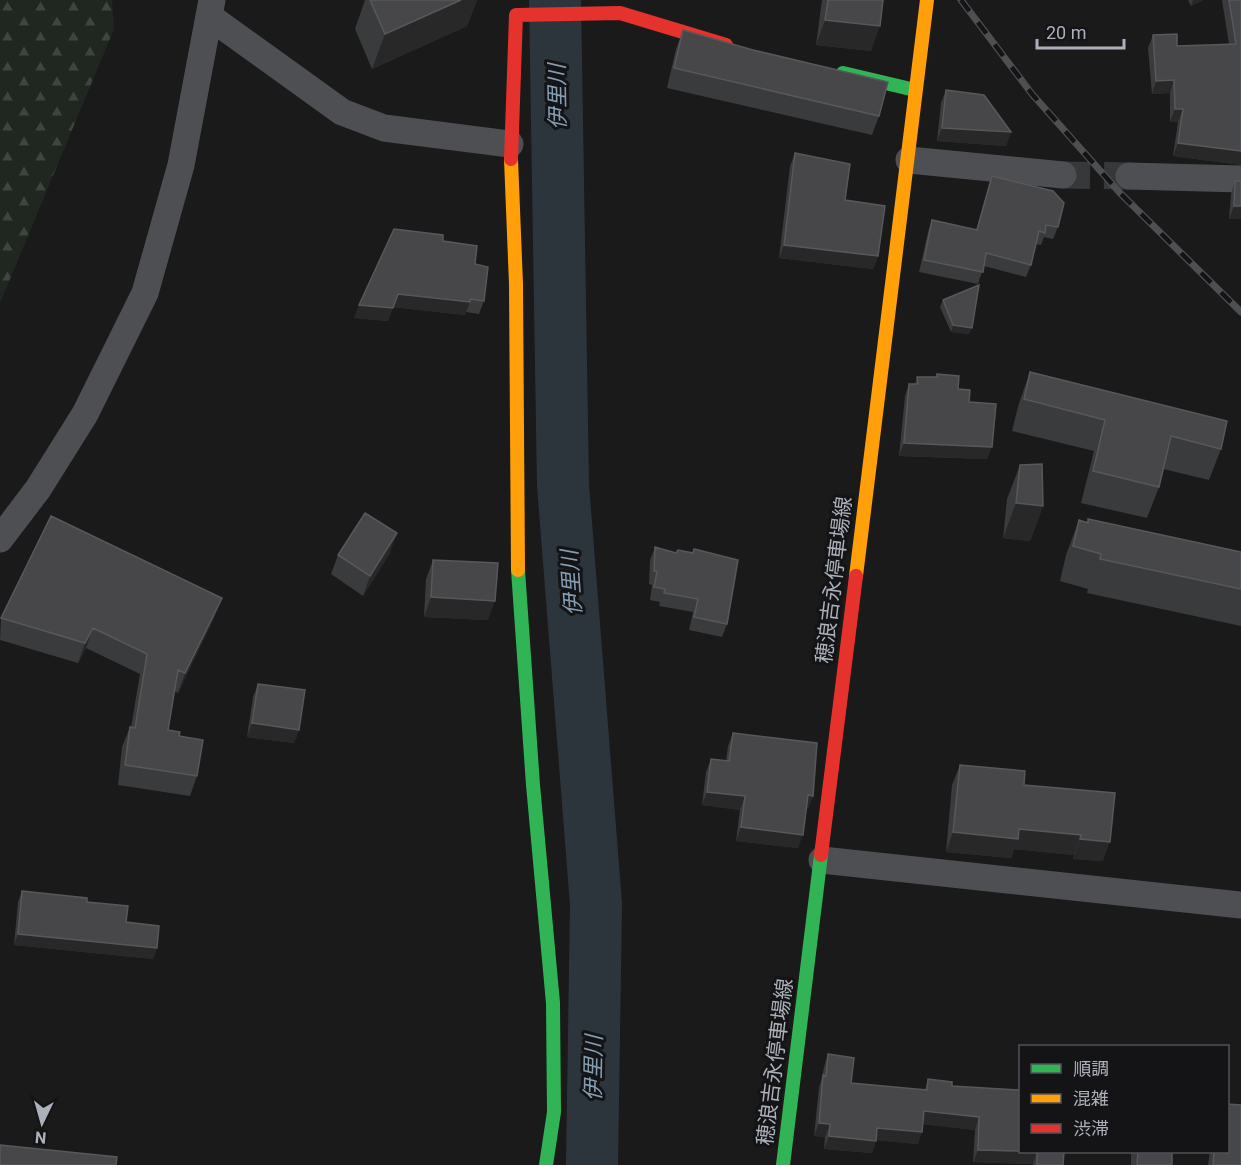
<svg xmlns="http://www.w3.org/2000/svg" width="1241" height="1165" viewBox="0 0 1241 1165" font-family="Roboto,'Noto Sans JP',sans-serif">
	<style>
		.forest { fill: url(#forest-firs) }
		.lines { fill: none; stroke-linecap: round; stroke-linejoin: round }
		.river { stroke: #2d353c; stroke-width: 52 }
		.street-tunnel { stroke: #37383a; stroke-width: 27; stroke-dasharray: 27 14; stroke-linecap: butt }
		.street { stroke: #4e4f53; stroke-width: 27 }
		.fast { stroke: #30b455; stroke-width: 14 }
		.slow { stroke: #ff9f0a; stroke-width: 14 }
		.jam { stroke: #e5322d; stroke-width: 14 }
		.rail-casing { stroke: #4e4f51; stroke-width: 7 }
		.rail { stroke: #141416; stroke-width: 4.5; stroke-dasharray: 14; stroke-linecap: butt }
		.wall { fill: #3a3b3c }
		.shaded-wall { fill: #282828 }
		.building { fill: #474749; stroke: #56585b; stroke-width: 1.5 }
		.labels { text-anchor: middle; stroke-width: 6; stroke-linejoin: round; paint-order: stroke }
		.street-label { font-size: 21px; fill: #abb0ba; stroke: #141416 }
		.water-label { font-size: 22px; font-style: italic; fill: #849db3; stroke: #141416 }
	</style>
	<defs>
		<pattern id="forest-firs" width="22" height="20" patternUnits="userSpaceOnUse" patternTransform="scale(1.5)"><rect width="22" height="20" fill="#202721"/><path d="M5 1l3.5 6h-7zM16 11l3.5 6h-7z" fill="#3e443f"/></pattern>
	</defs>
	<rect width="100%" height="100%" fill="#1a1a1a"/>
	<path class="forest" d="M0,0H112L114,29L0,303Z"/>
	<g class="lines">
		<path class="river" d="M555,0L563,485L596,904L592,1165"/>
		<path class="street-tunnel" d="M1063,175L1129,176"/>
		<path class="street" d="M210,17L342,112L384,128L510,144
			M909,160L1063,175
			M1129,176L1241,179
			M0,539L38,489L85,414L145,293L181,165L212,0
			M822,860L1241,905"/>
		<path class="fast" d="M843,73L915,90
			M518,570L533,785L553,1003L554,1112L546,1165
			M783,1165L821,855"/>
		<path class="slow" d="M511,159L516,284L518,570
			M856,576L927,0"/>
		<path class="jam" d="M511,159L516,15L620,13L726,45
			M821,855L856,576"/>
		<g class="rail-casing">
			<path id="rail" d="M961,0L1032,94L1120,193L1241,312"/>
		</g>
		<use href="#rail" class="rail"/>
	</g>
	<path class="wall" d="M365,0H477L467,26L372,69L355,29Z
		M822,0H883L871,51L816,45Z
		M1188,0H1203L1191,6Z
		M1222,0H1241V165L1173,156L1178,122H1170V93L1152,94L1148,48L1153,35L1177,46L1229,44Z
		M683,30L879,116L872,135L667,88L676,49Z
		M946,90L1011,132L1006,146L937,141L941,103Z
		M795,153L845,200L878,256L873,269L779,258L790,166Z
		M992,176L1058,227L1053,239L1044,237L1041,245L1036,244L1031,265L1026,277L984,266L978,284L919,272L928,232L932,220L976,230Z
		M1235,181L1241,219H1229L1231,194Z
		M443,241L475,264L484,301L479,314L466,312L465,315L393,307L388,321L354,318L359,305Z
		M943,300L969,334L951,332L940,307Z
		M1030,372L1221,449L1209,480L1163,469L1159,487L1147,518L1081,503L1094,451L1012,431L1019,403Z
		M937,374L958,389L969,402L987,459L899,456L905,396L909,384H915L917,377H936Z
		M1020,465L1043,506L1030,541L1003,538L1007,499Z
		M1079,520L1241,552V626L1087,593L1088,589L1060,581L1066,555Z
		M655,547L727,624L722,637L689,630L693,612L659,606L660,602L650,600L652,585L649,584L650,560Z
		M390,553L363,596L331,574L338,555Z
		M433,560L488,620L424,617L426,579Z
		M1,618H214L178,693L174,691L168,730L179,736L197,776L190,796L118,785L122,747L130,727H131L140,674L86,648L78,663L0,640Z
		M258,684L299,730L294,743L247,737L253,697Z
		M733,733L813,796L808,809H806L798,848L736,841L740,810L702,805L706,772L711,759L726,761L728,746Z
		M960,765L1024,785L1115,793L1103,861L1073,859L1074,855L1014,849L1011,858L946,852L952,785Z
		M22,891L87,902L126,922L157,948L153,959L14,945L18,902Z
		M828,1054L851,1083L925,1090L928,1079L952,1086L1064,1152L1063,1165H1033V1164L973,1162L975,1130L923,1124L918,1144L876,1140L872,1153L824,1149L825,1137L814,1136L819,1088L822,1077L824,1067Z
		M1131,1152H1172V1165H1131Z
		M1210,1152H1227L1241,1165H1208Z"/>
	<path class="shaded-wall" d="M461,0H477L467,26L372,69L385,34Z
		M1193,0H1203L1191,6Z
		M825,20L880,26L871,51L816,45Z
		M1174,80L1170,93L1152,94L1156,81Z
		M1175,109H1183L1178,122H1170Z
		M942,128L1011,132L1006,146L937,141Z
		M1178,143L1241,151V165L1173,156Z
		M1234,206H1241V219H1229Z
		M784,245L878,256L873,269L779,258Z
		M398,294L470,302L465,315L393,307Z
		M359,305L393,308L388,321L354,318Z
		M953,325L972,328L969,334L951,332Z
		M904,443L992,447L987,459L899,456Z
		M1016,503L1043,506L1030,541L1003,538Z
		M397,533L390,553L363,596L370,576Z
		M431,597L495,601L488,620L424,617Z
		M222,598L214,618L178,693L185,673Z
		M93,628L86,648L78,663L85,643Z
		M252,723L299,730L294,743L247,737Z
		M707,792L745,796L740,810L702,805Z
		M808,795L813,796L808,809L803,808Z
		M741,827L803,835L798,848L736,841Z
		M1019,829L1081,835L1074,855L1014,849L1011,858L946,852L953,832Z
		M1080,839L1110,842L1103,861L1073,859Z
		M18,934L157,948L153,959L14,945Z
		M924,1111L979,1117L975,1130L920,1124Z
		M819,1123L830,1124L825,1137L814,1136Z
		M877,1128L922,1132L918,1144L873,1140Z
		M829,1136L876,1141L872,1153L824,1149Z
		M978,1150L1037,1152L1033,1164L973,1162Z"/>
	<path class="building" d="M370,0H461L385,34Z
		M828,0H883L880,26L825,20Z
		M1229,0H1241V151L1178,143L1183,109H1175L1174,80L1156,81L1153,35L1177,34V46L1236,44Z
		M683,30L753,50L888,82L879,116L674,68Z
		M946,90L984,95L1011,132L942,128Z
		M795,153L850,164L845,200L885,206L878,256L784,245Z
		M992,176L1053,191L1064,203L1058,227L1046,225L1045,233L1039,231L1031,265L986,253L983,272L924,260L932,220L977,230Z
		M1235,181H1241V206H1234Z
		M394,229L443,235V241L477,246L475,264L488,267L484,301L470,299V302L398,294L393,308L359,305Z
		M979,285L972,328L953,325L943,300Z
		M1030,372L1227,421L1221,449L1171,436L1159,487L1093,471L1105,420L1024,399Z
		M937,374L959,376L958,389L970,390L969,402L996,404L992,447L904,443L909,384H918L917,377H937Z
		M1042,464L1043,506L1016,503L1020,465Z
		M365,513L397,533L370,576L338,555Z
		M51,516L222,598L185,673L178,670L168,730L180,732L179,736L203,740L197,776L125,765L130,727L135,728L147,654L93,628L85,643L1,618Z
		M1088,519L1241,552V589L1100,559L1101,554L1073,546L1079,520L1088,523Z
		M655,547L676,553L678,550L693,553L694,549L738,560L727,624L694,617L698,599L664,593L665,589L654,587L657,572L654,571Z
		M433,560L498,563L495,601L431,597Z
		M258,684L305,690L299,730L252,723Z
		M733,733L817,743L813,796L808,795L803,835L741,827L745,796L707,792L711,759L729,761Z
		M960,765L1025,771L1024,785L1115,793L1110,842L1080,839L1081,835L1019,829L1018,839L953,832Z
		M22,891L87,898V902L128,906L126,922L159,926L157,948L18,934Z
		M828,1054L854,1058L851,1083L927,1090L928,1079L952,1082V1086L1020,1090V1151L978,1150L979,1117L924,1111L922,1132L877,1128L876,1141L829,1136L830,1124L819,1123L823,1075L826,1076Z
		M1227,1104L1241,1105V1165H1213L1214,1152H1227Z
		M0,1145L117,1157L116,1165H0Z
		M1033,1152H1064L1063,1165H1037V1152Z
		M1138,1152H1172V1165H1137Z"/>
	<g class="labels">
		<g class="street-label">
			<text transform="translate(834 580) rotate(-83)" y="7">穂浪吉永停車場線</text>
			<text transform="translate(775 1062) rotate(-83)" y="7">穂浪吉永停車場線</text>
		</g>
		<g class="water-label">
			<text transform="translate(557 97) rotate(-91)" y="8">伊里川</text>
			<text transform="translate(571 583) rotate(-94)" y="8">伊里川</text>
			<text transform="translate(593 1068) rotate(-89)" y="8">伊里川</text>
		</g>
	</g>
	<rect x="1019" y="1045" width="210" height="108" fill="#141416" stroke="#505258" stroke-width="1.5"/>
	<rect x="1031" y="1064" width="30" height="9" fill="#30b455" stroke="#505258" stroke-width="1.5"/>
	<text x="1073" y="1075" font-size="18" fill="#abb0ba">順調</text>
	<rect x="1031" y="1094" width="30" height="9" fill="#ff9f0a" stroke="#505258" stroke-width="1.5"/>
	<text x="1073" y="1105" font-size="18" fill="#abb0ba">混雑</text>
	<rect x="1031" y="1124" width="30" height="9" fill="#e5322d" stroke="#505258" stroke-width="1.5"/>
	<text x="1073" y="1135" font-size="18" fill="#abb0ba">渋滞</text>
	<g transform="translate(42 1123) rotate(185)" stroke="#141416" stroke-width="4.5" paint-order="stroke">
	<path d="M0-4.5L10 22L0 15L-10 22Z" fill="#abb0ba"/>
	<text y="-9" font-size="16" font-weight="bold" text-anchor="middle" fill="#abb0ba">N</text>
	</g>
	<path d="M1037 39v9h87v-9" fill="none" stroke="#abb0ba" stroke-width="3"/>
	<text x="1046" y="39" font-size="18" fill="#abb0ba" stroke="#141416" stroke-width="4.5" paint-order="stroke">20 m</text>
</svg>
